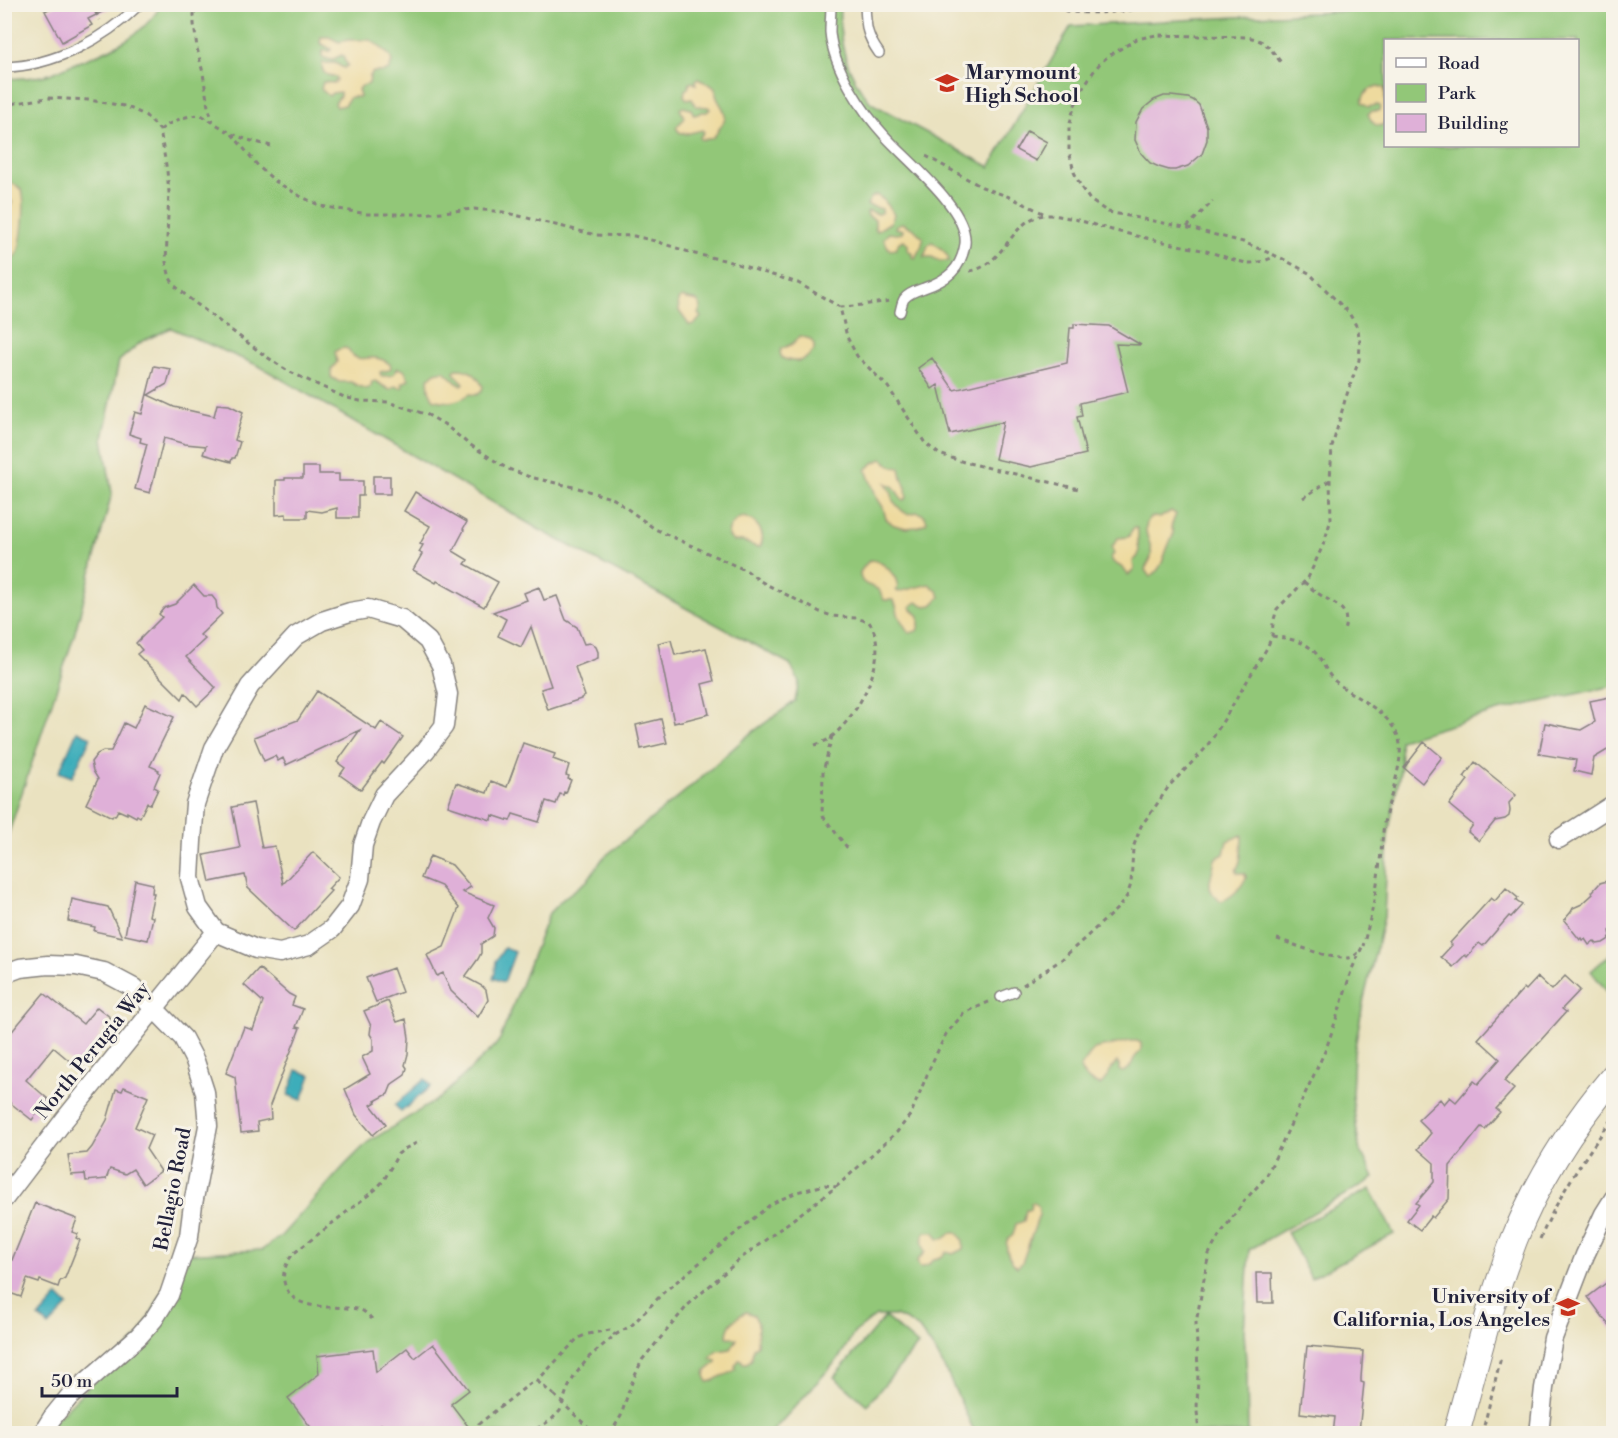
<svg xmlns="http://www.w3.org/2000/svg" width="1618" height="1438" viewBox="0 0 1618 1438" font-family="'Libre Bodoni',serif">
	<style>
		.green { fill: #92c778; stroke: #5a745a; stroke-width: 1.5; fill-rule: evenodd }
		.sand { fill: #eeda9e; stroke: #887e6c; stroke-width: 1.5 }
		.water { fill: #3dadba; stroke: #30687a; stroke-width: 1.5 }
		.building { fill: #dfb0d8 }
		.lines { fill: none; stroke-linecap: round; stroke-linejoin: round }
		.service-casing { stroke: #86827e; stroke-width: 12 }
		.minor-casing { stroke: #86827e; stroke-width: 21 }
		.secondary-casing { stroke: #86827e; stroke-width: 28 }
		.path { stroke: #86827e; stroke-width: 3; stroke-dasharray: 4.5 4.5; stroke-linecap: butt }
		.service { stroke: #fff; stroke-width: 9 }
		.minor { stroke: #fff; stroke-width: 18 }
		.secondary { stroke: #fff; stroke-width: 26 }
		.path-bridge { stroke: #86827e; stroke-width: 3; stroke-dasharray: 4.5 4.5; stroke-linecap: butt }
		.labels { text-anchor: middle; stroke-width: 6; stroke-linejoin: round; paint-order: stroke }
		.poi-label { font-size: 20px; font-weight: bold; fill: #22223b; stroke: #f7f3e8; text-anchor: start }
		.street-label { font-size: 20px; fill: #22223b; stroke: #f7f3e8 }
	</style>
	<rect width="100%" height="100%" fill="#f7f3e8"/>
	<filter id="ink" filterUnits="userSpaceOnUse"><feTurbulence type="fractalNoise" baseFrequency=".0167" numOctaves="2"/><feDisplacementMap in="SourceGraphic" scale="12" xChannelSelector="R" yChannelSelector="G"/><feConvolveMatrix kernelMatrix="1 2 1 2 8 2 1 2 1" color-interpolation-filters="sRGB"/></filter>
	<filter id="wash" filterUnits="userSpaceOnUse"><feTurbulence type="fractalNoise" baseFrequency=".008" numOctaves="4" result="noise"/><feDisplacementMap in="SourceGraphic" scale="24" xChannelSelector="R" yChannelSelector="G"/><feGaussianBlur stdDeviation="1.35" result="paint"/><feColorMatrix in="noise" values="0 0 0 0 0 0 0 0 0 0 0 0 0 0 0 0 0 1.4 0 .05"/><feComposite in="paint" operator="in"/></filter>
	<g filter="url(#wash)">
		<rect width="100%" height="100%" fill="#eae2c0"/>
		<path class="green" d="M161,5H840C838,42 846,74 871,103L990,167L1071,26L1461,5H1613V686L1502,710L1400,740L1401,767L1388,835L1384,917L1364,998L1354,1052L1352,1095L1359,1147L1374,1178L1249,1250L1244,1332L1247,1375L1248,1433H975L948,1375L935,1351L919,1329L907,1321L895,1316H876L854,1333L839,1358L771,1433H42L139,1336L183,1254L262,1250L281,1236L344,1166L368,1142L440,1098L495,1046L500,1039L549,913L565,897L587,881L603,858L688,789L746,737L795,701L799,682L790,664L540,530L259,366L171,328L141,342L119,361L103,438L112,493L74,636L5,844V78C17,79 30,78 42,76C53,74 63,68 73,64C106,52 143,37 161,5ZM1386,40H1578V146H1386Z
			M1613,952V999L1591,971Z
			M1370,1189L1394,1234L1311,1278L1287,1232Z
			M885,1317L918,1345L867,1405L834,1377Z"/>
		<path class="sand" d="M321,37H329L339,42L348,40H370L379,46L390,56L392,62L389,70L384,72H373L370,76L369,84L362,86L358,89L360,97H350L344,105L337,107L335,103L340,96V92L332,93L329,96L321,89L323,82L334,83L337,80L336,77C326,75 322,75 322,63H335L344,68L348,65L344,60V57L342,55L331,60L322,57V53L323,51H330L331,49L320,43Z
			M698,79C703,82 712,84 715,89C717,93 715,94 717,98C720,105 725,109 725,116C725,122 722,124 719,129C715,137 711,141 700,139V137L704,132L702,130L686,134L679,132L676,127L685,118L680,109L683,107L691,109L694,115L698,114L701,112H707L710,109L708,107L696,106L692,99H687L684,96L685,90L688,88L690,83L692,82L696,84V80Z
			M1378,86L1384,88L1385,91V119L1383,125C1375,128 1371,121 1368,114L1372,111H1379L1380,106L1377,105L1368,107L1362,103C1363,94 1369,88 1378,86Z
			M7,181C12,184 20,185 22,192C26,202 22,244 17,254C14,259 10,260 5,260V203L11,205L12,202L5,194V182Z
			M876,195C884,198 890,207 894,215L891,222L877,231L875,229V220L868,216L867,212L869,211L878,214L882,212V209L867,205L871,198Z
			M902,223L914,229L923,238L922,245L915,258L912,257V252L908,251V245L904,240L899,242L896,249L890,250C886,247 887,242 883,239L889,233L896,234L902,233L903,230L895,228L896,225Z
			M932,242C939,247 948,252 949,261H939L932,257H924L928,245Z
			M682,297C690,302 697,296 701,307L698,314L701,317L695,324L689,325L679,311L678,300Z
			M800,336L810,339L814,344V350C805,362 797,364 782,358L780,353L781,349L792,344Z
			M345,348L348,349C358,366 365,354 380,359C384,360 386,362 390,364L391,368L389,370L380,372L381,376H387L393,375L398,368L404,370L409,379L407,381L402,383L403,386L401,388L395,386L390,390L375,381H372L371,386L367,389L358,386L351,382H339L331,377V370L337,362L335,352L339,349Z
			M457,369C471,369 477,375 483,387L481,392L476,395L470,394C458,402 447,404 433,399L429,390L428,379L435,373L444,371L457,383L462,385L464,383L454,373V371Z
			M882,459L893,467L900,468L902,478L906,488L907,497L903,501L894,487L886,483L892,494L893,501C902,510 904,517 917,512L924,515L927,521L926,523L917,527L906,528L894,525L886,519L883,507L877,498L866,470L873,463Z
			M1171,511L1176,514L1171,527C1176,535 1172,536 1169,544C1163,557 1163,569 1150,577L1145,570C1146,565 1150,562 1151,557C1154,542 1140,534 1149,518L1154,517L1160,518Z
			M742,517C757,519 767,534 760,547C754,547 748,543 742,541C737,540 737,543 732,540C722,532 735,520 742,517Z
			M1134,528H1137C1139,533 1137,538 1138,543C1139,552 1141,555 1133,561L1134,570L1128,575L1123,568L1113,562L1111,557L1114,554L1112,547L1118,538L1128,537Z
			M870,560C883,560 897,575 898,588L896,590L898,592L929,584L938,592L940,597L932,605L925,606L917,602L910,607L919,616V625L917,631L910,633L908,632C905,626 900,620 898,614C897,608 897,605 893,600H884L879,590C869,584 860,586 860,572L866,564Z
			M1242,835C1242,839 1241,857 1240,861C1239,865 1237,868 1236,871L1238,873H1245L1246,878C1241,888 1231,899 1220,901L1213,894L1210,888V881L1215,859L1224,854L1227,841Z
			M1130,1041H1137L1141,1043V1051C1138,1054 1134,1057 1133,1061C1130,1067 1130,1070 1122,1072L1119,1070V1064L1117,1062C1109,1069 1108,1079 1100,1085C1090,1081 1084,1079 1080,1068L1094,1049Z
			M1034,1202L1039,1208V1215L1023,1260L1021,1264L1017,1267C1009,1260 1005,1251 1007,1240L1013,1235L1016,1224L1024,1221L1026,1210H1030L1031,1203Z
			M926,1232H935L938,1239C945,1240 947,1237 951,1233H958L963,1240V1249L953,1254L947,1252L941,1257L934,1259L931,1263L920,1268L917,1261L925,1252C923,1245 920,1238 926,1232Z
			M746,1312L754,1315L758,1323L757,1346L753,1348L752,1359L747,1363H742V1360H739L735,1366L736,1369C730,1375 726,1374 720,1377C715,1379 713,1382 708,1382L705,1376L706,1371L717,1362V1360L711,1359V1357L718,1351L731,1349L737,1339L732,1337H727C727,1325 736,1317 746,1312Z"/>
		<path class="water" d="M77,731L91,737L72,777L59,772Z
			M504,948L515,952L504,982L493,978L495,973L496,961Z
			M297,1070L311,1075L302,1100L288,1095Z
			M425,1079L431,1086L401,1112L395,1105Z
			M58,1296L68,1306L49,1326L39,1317Z"/>
		<g id="blocks">
			<path class="building" d="M57,4H118L88,19L92,25L62,42L45,11Z
				M1164,96H1171L1188,98L1193,100L1199,105L1207,127V140L1202,154L1188,166L1175,170H1169L1159,167L1150,163L1141,153L1135,140L1136,122L1143,109L1154,100Z
				M1027,131L1047,142L1036,161L1016,150Z
				M1074,324L1109,326L1141,345L1116,344L1128,392L1080,403L1082,416L1077,417L1086,454L1031,467L995,459L1003,422L950,434L938,385L932,389L918,368L932,358L954,390L1067,363L1070,328H1074Z
				M154,366L171,369L167,384L148,395L174,407L214,416L217,404L229,405L243,412L235,440L240,442L235,458H232L231,462L203,454L206,446L185,444L164,438L150,493L135,489L147,444L140,442L141,438L129,434L135,412L142,414Z
				M303,467H319V474H339V481H363V496H358V518H337V508L322,512L307,510V518H286V514L276,515V480H285V478H303Z
				M373,476H390V494H373Z
				M415,492L467,522L463,529L464,530L453,551L468,560L465,564L498,582L484,607L437,581L436,583L413,570L422,554L419,552L423,545L420,544L430,526L404,511Z
				M194,585L204,596H212L216,601L217,608L222,614L200,635L205,639L186,657L216,688L197,706L185,693L182,699L137,654L142,650L136,643L162,617L159,614L164,608L175,604Z
				M539,587L544,600L557,596L566,620L577,627L584,644L591,643L596,647L598,652V658L575,667L585,696L581,698V699L548,710L541,689L551,686L531,627L521,647L498,636L506,619L493,612L527,600L524,593Z
				M671,640L675,655L706,648L714,681L702,684L709,714L674,723L658,643Z
				M317,691L376,730L381,722L403,737L384,764L382,762L361,790L340,775L345,768L337,762L360,730L286,765L283,758L278,761L275,756L264,761L254,737L298,720Z
				M1610,697L1614,713V746L1594,758L1591,775L1574,771L1576,760L1539,754L1545,723L1581,730L1595,722L1590,701Z
				M145,704L174,717L150,766L159,770L158,771L160,773L154,787L158,789L151,804L147,803L140,817L137,815L136,817L127,812V814L118,810L115,816L113,815L112,817L86,804L98,779L93,771L91,762L97,754L103,751H111L124,723L134,728Z
				M661,719L667,743L641,749L636,725Z
				M1424,742L1442,757L1422,783L1404,768Z
				M523,743L555,754L553,759L569,765L566,775L569,776L568,779L571,780L566,793L564,792L563,795L560,794L556,804L546,801L539,822L513,814L510,821L492,815L491,820L448,806L456,783L487,793L491,781L507,787Z
				M1475,762L1516,795L1509,803L1510,811L1509,816L1505,819L1495,821L1479,841L1468,832L1473,825L1449,805L1468,780L1464,777Z
				M253,803L262,848L275,846L283,884L313,852L339,877L328,889L331,891L294,931L248,888L245,875L210,882L204,855L240,848L232,807Z
				M430,856L452,865L471,887L462,892L494,905L488,918L494,928L493,936L481,944V953L478,959L465,977L482,986L486,990L488,1000L478,1017L451,991L443,973L437,976L427,955L444,947L459,908L441,886L421,878Z
				M1614,879V927L1610,931L1611,936L1608,940L1603,943L1597,944L1594,941L1589,945L1585,939L1583,940L1582,938L1580,940L1564,920L1571,912L1573,908L1582,904L1593,894L1592,892L1600,883Z
				M135,880L153,884L152,893H154L149,916L153,917L148,940L125,935Z
				M1506,888L1518,898L1516,901L1522,905L1511,917L1509,916L1483,946L1479,943L1467,957L1465,955L1453,967L1441,957L1452,945L1450,943L1491,898L1495,901Z
				M72,899L108,907L122,937L94,931L95,927L68,921Z
				M259,968L289,994L295,997L292,1005L303,1009L296,1027L300,1028L270,1105L271,1119L257,1122L258,1131L241,1133L235,1077L226,1073L244,1027L253,1030L263,1002L244,985Z
				M393,968L402,992L376,1002L366,978Z
				M1565,976L1580,990L1562,1009L1566,1012L1504,1081L1514,1089L1496,1109L1500,1112L1485,1129L1481,1127L1450,1166L1449,1199L1433,1218L1431,1216L1420,1230L1407,1220L1419,1205L1416,1203L1434,1182V1163L1418,1149L1431,1133L1418,1120L1440,1099L1444,1104L1450,1097L1456,1102L1474,1081L1478,1084L1500,1059L1478,1039L1524,988L1526,990L1538,977L1552,990Z
				M44,993L83,1024L97,1007L111,1018L100,1034L101,1035L89,1050L91,1052L78,1068L53,1047L26,1080L48,1099L32,1120L4,1098V1041Z
				M388,1001L397,1022L406,1019L409,1038L408,1054L405,1065L407,1068L405,1075L392,1084L388,1094L375,1101L376,1102L371,1105L386,1124L373,1135L356,1115L345,1089L370,1074L362,1057L373,1051V1039L370,1034L371,1026L364,1011Z
				M124,1087L148,1097L135,1127L152,1135L146,1149L161,1171L143,1184L133,1169L125,1174L110,1169L106,1179L86,1181L85,1174L71,1175L68,1155L87,1153L92,1147L107,1120L116,1089L122,1091Z
				M35,1203L77,1219L72,1232L78,1234L76,1238L80,1240L65,1278L60,1281L58,1287L40,1280L39,1283L27,1279L21,1297L4,1291V1258L12,1260Z
				M1256,1273H1272L1273,1303H1257Z
				M1614,1277V1332L1588,1297Z
				M433,1344L469,1390L451,1404L474,1434H388L381,1424L369,1434H316L288,1398L319,1374L317,1356L373,1349L376,1372L407,1348L415,1358Z
				M1307,1346L1363,1351L1361,1378V1382L1364,1383L1359,1432L1352,1431V1434H1333L1335,1417L1300,1413Z"/>
		</g>
	</g>
	<g filter="url(#ink)">
		<use href="#blocks" fill-opacity="0" stroke="#86827e" stroke-width="1.5"/>
		<g class="lines">
			<g class="service-casing">
				<path id="service" d="M831,4C831,13 830,23 830,32C833,68 862,111 885,136C907,161 969,209 965,244C961,270 947,280 924,288C918,290 908,293 904,299C902,302 901,308 900,312
					M865,4C866,26 866,35 879,53
					M4,67C55,66 104,39 140,4
					M1001,997L1014,992"/>
			</g>
			<g class="minor-casing">
				<path id="minor" d="M368,609L402,619L428,641L441,665L448,694L444,726L426,750L384,795L371,822L363,845L360,879L350,906L332,929L309,945L280,953L256,949L216,932L198,907L190,878L192,841L195,804L214,748L250,686L296,636L322,621L350,612Z
					M1559,839L1614,804
					M4,974L20,968L48,965L76,966L104,972L134,988L183,1038L195,1061L205,1092L208,1126L193,1204L189,1236L169,1295L154,1319L139,1336L69,1397L52,1418L42,1434
					M4,1199L65,1119L216,932
					M1539,1434L1544,1388L1553,1338L1585,1255L1604,1214L1614,1198"/>
			</g>
			<g class="secondary-casing">
				<path id="secondary" d="M1456,1434C1474,1369 1490,1303 1514,1240C1537,1181 1573,1125 1614,1076"/>
			</g>
			<path class="path" d="M91,4L100,20
				M194,4V24L197,48L203,73L208,107L213,121
				M1048,4C1072,20 1130,10 1159,7L1166,4
				M43,9L51,4
				M4,105L47,98L89,100L125,106L145,115L160,130L167,171L169,192L166,262L170,278L175,286L190,299L264,355L288,371L344,397L360,401L388,402L428,415L444,424L466,442L506,468L530,477L578,488L614,499L655,529L747,571L760,581L820,612L832,616L856,618L869,622C893,655 857,718 829,739C824,742 817,744 811,747
				M160,130C172,121 186,115 201,115L232,134L248,140L275,147
				M232,134L259,167L275,181L300,196L321,206L367,214H420L474,209L503,212L596,235L634,236L655,241L695,254L724,260L798,283L840,307L847,337L857,356L888,387L925,443L939,454L964,462L1079,489
				M926,156L982,187L1012,198L1047,215
				M1187,227L1213,201
				M970,271C1006,266 1012,213 1050,215C1073,217 1090,224 1112,230C1143,238 1175,244 1206,251C1218,254 1239,263 1250,263C1259,263 1268,260 1276,256
				M840,307L855,306L891,301
				M1303,498L1330,480
				M1304,582C1309,586 1314,591 1319,594C1337,606 1352,608 1343,633
				M1272,636C1295,640 1310,641 1322,662C1326,669 1329,676 1335,681C1355,699 1385,708 1397,734C1408,755 1388,800 1384,823C1382,839 1381,854 1379,869C1376,895 1370,921 1363,946
				M832,736L823,772L822,815L849,850
				M1277,939C1294,944 1331,960 1347,958C1352,958 1356,955 1360,951
				M1023,985L1061,960L1119,907L1127,896L1131,884L1133,848L1141,826L1155,807L1169,786L1204,750L1214,736L1267,648L1272,636L1273,623L1277,609L1308,578L1324,543L1331,519L1330,480L1332,447L1345,400L1359,360L1360,345L1358,329L1349,313L1309,273L1283,259L1243,242L1189,228L1108,212L1090,200L1081,187L1074,172L1069,151V127L1074,107L1084,86L1094,71L1101,62L1110,55L1137,39L1156,35L1247,37C1267,40 1271,50 1283,65
				M1540,1239C1559,1195 1585,1156 1614,1117
				M372,1319C369,1316 366,1312 361,1310C357,1308 352,1309 347,1308C326,1306 293,1310 285,1285C281,1274 286,1263 293,1254L376,1189L384,1180L398,1154L406,1148L421,1141
				M537,1381L554,1395
				M471,1430L532,1382L537,1381L578,1338L588,1334L610,1330L615,1335
				M529,1434L552,1419L560,1411L567,1390L575,1375L589,1357L615,1335L632,1325L664,1292L771,1204L797,1192L825,1185L836,1187
				M610,1434L621,1416L630,1387L642,1360L688,1305L740,1259L836,1187L897,1132L911,1114L931,1065L946,1034L964,1013L991,1001
				M1199,1434L1197,1411L1198,1371L1196,1323L1205,1273L1209,1254L1219,1236L1245,1200L1266,1177L1326,1049L1341,1005L1351,971L1363,945
				M1482,1434L1501,1357"/>
			<use href="#service" class="service"/>
			<use href="#minor" class="minor"/>
			<use href="#secondary" class="secondary"/>
			<path class="path-bridge" d="M554,1395L595,1434"/>
		</g>
	</g>
	<defs>
		<g id="school-bare" transform="scale(1.8)"><path d="M0-5L7-2L0 1L-7-2ZM-4 1L0 2.5L4 1V4Q0 6-4 4Z" fill="#c8321e" stroke="#f7f3e8" stroke-width="2.5" paint-order="stroke"/></g>
		<g id="university-bare" transform="scale(1.8)"><path d="M0-5L7-2L0 1L-7-2ZM-4 1L0 2.5L4 1V4Q0 6-4 4Z" fill="#c8321e" stroke="#f7f3e8" stroke-width="2.5" paint-order="stroke"/></g>
	</defs>
	<g fill-rule="evenodd">
		<use href="#school-bare" x="947" y="83"/>
		<use href="#university-bare" x="1568" y="1307"/>
	</g>
	<g class="labels">
		<g class="poi-label">
			<text x="965" y="79">Marymount<tspan x="965" dy="23">High School</tspan></text>
			<text x="1550" y="1303" text-anchor="end">University of<tspan x="1550" dy="23">California, Los Angeles</tspan></text>
		</g>
		<g class="street-label">
			<text transform="translate(92 1050) rotate(-51)" y="7">North Perugia Way</text>
			<text transform="translate(172 1189) rotate(-79)" y="7">Bellagio Road</text>
		</g>
	</g>
	<rect width="1618" height="1438" fill="none" stroke="#f7f3e8" stroke-width="24"/>
	<rect x="1384" y="39" width="195" height="108" fill="#f7f3e8" stroke="#a29fa3" stroke-width="1.5"/>
	<rect x="1396" y="58" width="30" height="9" fill="#ffffff" stroke="#a29fa3" stroke-width="1.5"/>
	<text x="1438" y="69" font-size="18" fill="#22223b">Road</text>
	<rect x="1396" y="84" width="30" height="18" fill="#92c778" stroke="#a29fa3" stroke-width="1.5"/>
	<text x="1438" y="99" font-size="18" fill="#22223b">Park</text>
	<rect x="1396" y="114" width="30" height="18" fill="#dfb0d8" stroke="#a29fa3" stroke-width="1.5"/>
	<text x="1438" y="129" font-size="18" fill="#22223b">Building</text>
	<path d="M42 1387v9h135v-9" fill="none" stroke="#22223b" stroke-width="3"/>
	<text x="51" y="1387" font-size="18" fill="#22223b" stroke="#f7f3e8" stroke-width="4.5" paint-order="stroke">50 m</text>
</svg>
